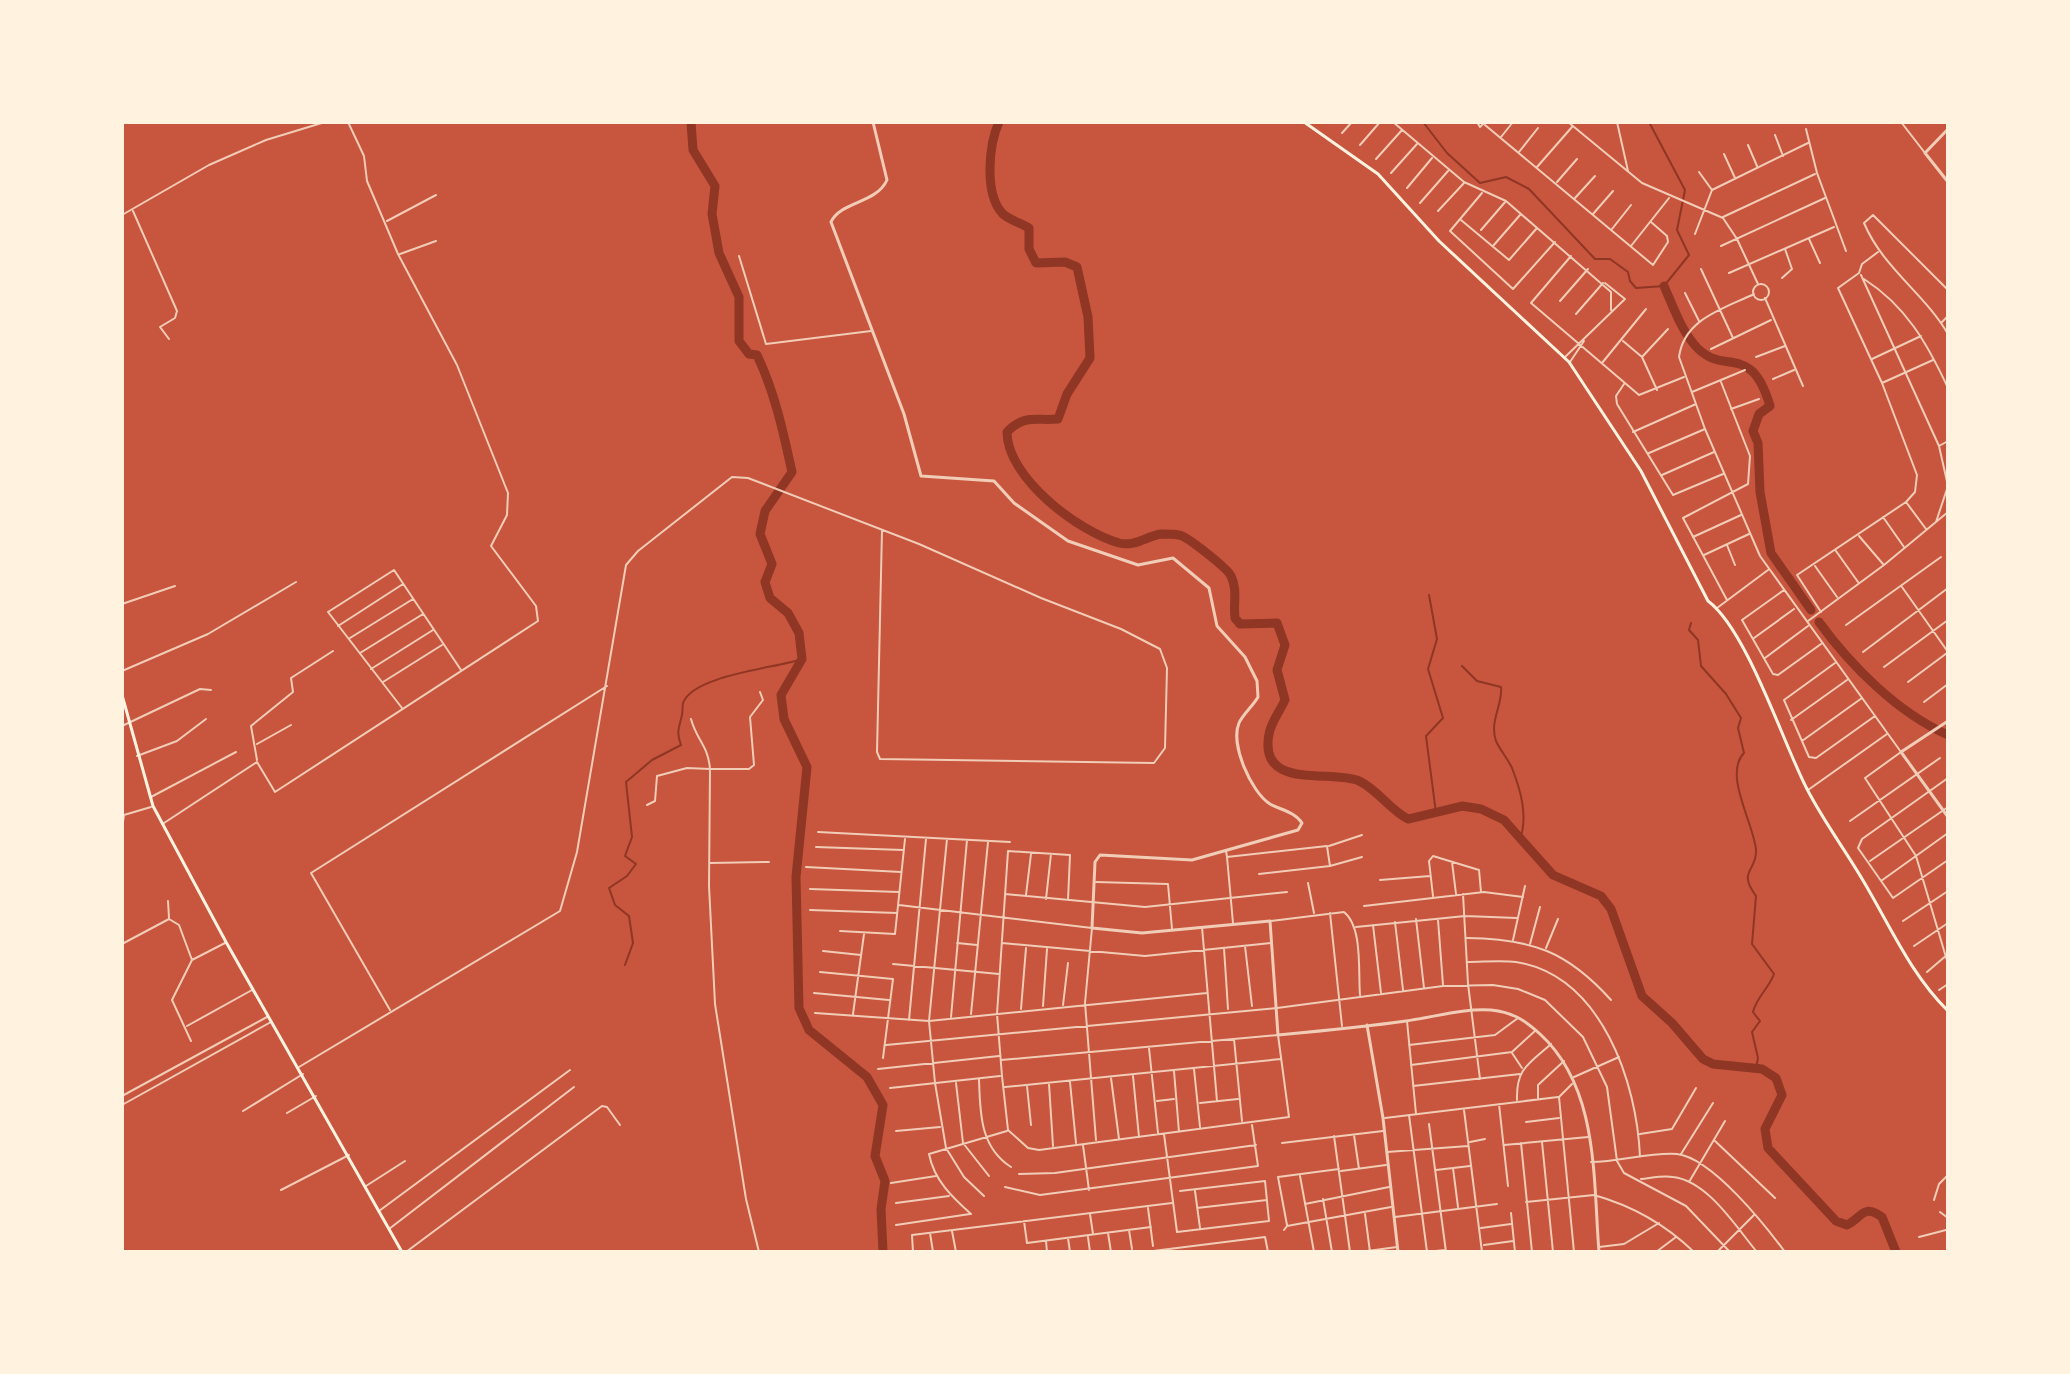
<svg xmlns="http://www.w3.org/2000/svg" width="2070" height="1374" viewBox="0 0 2070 1374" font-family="'Titillium Web',sans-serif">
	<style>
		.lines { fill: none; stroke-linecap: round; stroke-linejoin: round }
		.stream { stroke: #8f3625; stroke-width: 2 }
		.river { stroke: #8f3625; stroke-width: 9 }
		.minor { stroke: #f1ccb7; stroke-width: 2 }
		.tertiary { stroke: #f1ccb7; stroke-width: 3 }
		.secondary { stroke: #fff3e0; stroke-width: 3 }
	</style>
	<rect width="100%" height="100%" fill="#c8553d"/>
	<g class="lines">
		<path class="stream" d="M1423,122L1447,153L1480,183L1506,177L1529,189L1595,259H1610L1628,272L1630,281L1636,288L1664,286L1689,255L1677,230L1685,190L1649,122
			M1429,595L1437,639L1428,669L1443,718L1426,736L1436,813
			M1691,623L1689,630L1698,640L1701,666L1726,694L1741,718L1738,728L1744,753C1723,774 1754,824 1756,850C1757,872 1737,870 1756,896L1752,944L1774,974C1769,988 1756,998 1753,1012L1760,1021L1752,1032L1758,1058L1756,1068
			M1462,666L1477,681L1501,687C1503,705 1489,721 1496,741C1500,750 1508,759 1512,768C1521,791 1528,816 1520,840
			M625,965L633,943L629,916L615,905L609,888L627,876L636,864L625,856L632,837L626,782L652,760L681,745C676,732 679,728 682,715C683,711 682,707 683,703C693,675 777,668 802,659"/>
		<path class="river" d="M691,122L693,150L715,186L712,214L719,253L739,297V341L749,354L757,355C775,393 783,431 792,472L765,511L760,534L772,564L765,582L770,598L788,613L799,633L802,659L781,695L784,719L807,767L796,877L799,1008L809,1030L867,1077L883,1105L875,1156L885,1181L881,1209L883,1252
			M999,122C989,144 984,193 1002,213C1007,219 1021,223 1029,228V249L1036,263L1065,262L1077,267L1088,317L1090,358L1067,394L1058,419C1036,421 1024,414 1007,432C1007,478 1079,532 1119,543C1135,547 1147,536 1161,534C1166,534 1174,534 1179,535C1187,536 1228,569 1231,576C1238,591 1233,602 1235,618L1240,624L1277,623L1285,645L1277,670L1285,700C1280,711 1271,722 1269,734C1258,791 1331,769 1359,781C1377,789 1390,810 1408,819L1462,806L1481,809L1504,820L1553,875L1601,896L1611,909L1642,996L1672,1023L1703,1059L1713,1064L1762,1069L1776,1078L1782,1095L1765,1129L1768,1148L1836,1221L1847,1225C1862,1218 1863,1203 1882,1217L1896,1252
			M1664,286C1672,304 1680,327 1693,343C1722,380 1750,338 1770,406L1759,414L1753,431L1758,443L1760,492L1771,553L1811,610
			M1819,622C1851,666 1898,713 1948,735"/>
		<path class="minor" d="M1393,122L1464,182L1506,201L1611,292V310
			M1477,122L1480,127L1485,122
			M1568,122L1642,183L1723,218L1737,239L1758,284
			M1617,122L1628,171
			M1901,122L1925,153
			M1485,125L1653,265L1668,242L1667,236L1651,222
			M1806,129L1817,173L1846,251
			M1342,133L1352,122
			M1775,135L1783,156
			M1501,137L1513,122
			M1360,145L1380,122
			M1748,145L1757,166
			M1519,152L1538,128
			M1724,154L1735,178
			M1376,159L1402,130
			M1537,167L1572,127
			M1699,172L1712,190
			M1391,173L1417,144
			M1557,182L1577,159
			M1407,188L1432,158
			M1482,193L1450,231L1513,289L1555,242
			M1575,198L1595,176
			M1420,203L1448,171
			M133,211L177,311L175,318L160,327L169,339
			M1438,211L1464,183
			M1593,214L1613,191
			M122,215L209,165L266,140L325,122
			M1723,217L1815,174
			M1461,220L1509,260L1537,228
			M387,221L436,195
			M1612,229L1631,205
			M1481,230L1506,201
			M1695,234L1712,190L1808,143
			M1809,239L1820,263
			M1493,246L1520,215
			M1631,246L1669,198
			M1721,246L1825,198
			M400,254L436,241
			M739,256L766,344L871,331
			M1571,256L1531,303L1639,395L1684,377
			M1701,269L1733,338
			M1729,273L1834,227
			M1861,275L1939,446L1948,486L1936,522
			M1782,278L1792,269L1785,249
			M1864,279C1906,306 1927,343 1948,388
			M1753 292a8 8 0 1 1 16 0a8 8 0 1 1-16 0Z
			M1948,290L1873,215L1864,223C1883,268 1924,293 1948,334
			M1685,293L1699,321
			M1754,294C1723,309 1684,319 1679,357L1705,429L1760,556L1901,752L1865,778L1916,856L1948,964
			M1765,298L1803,386
			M1560,301L1588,269
			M1576,314L1603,283
			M1941,323L1948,316
			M1623,341L1642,357L1657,390
			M1711,349L1771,320
			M1642,357L1668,329
			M1756,357L1785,346
			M1564,358L1625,299L1605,283
			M1872,359L1921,336
			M1570,362L1584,341
			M1602,363L1646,309
			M1773,379L1794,370
			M1721,382L1750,456L1748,484L1683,518L1727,600
			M1882,383L1933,360
			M1624,384L1616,396L1617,404L1673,495L1723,474
			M1692,392L1745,370
			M1731,409L1759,399
			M1633,432L1696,404
			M1939,446L1948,441
			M1649,453L1705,429
			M1662,475L1714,452
			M1906,502L1926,529
			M1883,517L1904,547
			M1859,536L1883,564
			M1693,537L1741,515
			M1727,545L1735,565
			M1836,551L1858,582
			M1704,555L1749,534
			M1815,566L1837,597
			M1902,587L1948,652
			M1784,590L1742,620L1773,674L1778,675L1821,644
			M122,604L175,586
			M1717,608L1768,570
			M1821,612L1797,575L1906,502L1915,492L1917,475L1882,383L1838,288L1859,273L1862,264L1878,252
			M1808,621L1884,565L1948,512
			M1846,625L1941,557
			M338,626L403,584
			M350,638L413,599
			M1754,638L1794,609
			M1863,652L1948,588
			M360,653L423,614
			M1765,658L1808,626
			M1835,663L1784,700L1809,757L1816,758L1875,716
			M1884,667L1948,620
			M371,669L433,630
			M122,671L208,634L296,582
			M383,682L442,645
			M1908,682L1947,653
			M1924,702L1948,684
			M402,708L328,612L394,570L461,670
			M1791,720L1847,680
			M122,726L200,689L211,690
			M1802,741L1862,698
			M257,744L291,725
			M137,756L177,741L206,719
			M257,760L251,726L293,692L291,678L333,651
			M1948,778L1862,839L1858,848L1893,898L1948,860
			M1808,790L1887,734
			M151,797L236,752
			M647,805L655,801L657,776L687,768L710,769C708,745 697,741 691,719
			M1850,821L1940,758
			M164,823L257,762L275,792L538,621L536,606L491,546L507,515L508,493L457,365L398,254L367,181L364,156L348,122
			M122,828L124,815L151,807
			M818,832L1010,842
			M947,839L929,1021L935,1083L946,1148L964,1177L984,1196
			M1329,846L1362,835
			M816,847L903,850
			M1226,851L1227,857L1327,846L1330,866
			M1227,857L1233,923
			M1870,861L1948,807
			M1452,862L1456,894
			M710,863L769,862
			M806,867L901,872
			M1259,874L1330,866L1362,857
			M1380,880L1430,876
			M1881,881L1948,833
			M1096,882L1168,884L1172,929
			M1308,883L1314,913
			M810,889L899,892
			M1005,894L1145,907L1287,892
			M1463,894L1468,984L1480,1079
			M1026,895L1031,854
			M1433,896L1429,861L1433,856L1479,870L1481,892
			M1046,899L1051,854
			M168,901L169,918
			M899,905L1092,928L1085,1003L1096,1140
			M1364,906L1484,892L1523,897
			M810,910L897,913
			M1330,913L1342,1026
			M1416,919L1424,988
			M1438,920L1443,985
			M1271,921L1344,912C1363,927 1358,972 1360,995
			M1903,921L1948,891
			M1395,922L1403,990
			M1373,925L1381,993
			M1202,927L1217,1101
			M1356,927L1465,916L1517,918
			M840,931L895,934L905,839
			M1467,938C1532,939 1567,951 1611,1000
			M1513,940L1525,886
			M957,943L977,945
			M1002,943L1145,956L1271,943
			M122,944L169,919L179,925L192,960L225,943
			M1530,944L1540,907
			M1245,946L1252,1006
			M1914,946L1948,923
			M1224,948L1228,1009
			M1546,948L1558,919
			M823,951L861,955
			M1467,962C1483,962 1501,960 1516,962C1602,976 1637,1083 1640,1157
			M893,964L999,974
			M820,972L893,979L883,1058
			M1927,972L1948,954
			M1939,990L1948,984
			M814,993L889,1000
			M1063,1005L1068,963
			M1043,1006L1047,949
			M1021,1009L1026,948
			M390,1010L311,873L607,686
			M815,1013L929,1021L1207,993
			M853,1014L864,934
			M971,1014L988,842
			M951,1017L967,840
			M909,1020L926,839
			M1407,1021L1416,1114
			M187,1026L252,990
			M1234,1039L1242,1121
			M191,1041L172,1000L192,960
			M886,1045L1277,1008L1443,986L1493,985L1518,989L1545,1000L1583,1037L1607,1087L1617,1161L1624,1173L1686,1206L1730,1252
			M1409,1045L1495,1035L1518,1018
			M1149,1048L1158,1133
			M1512,1053L1522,1068
			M1001,1060L1278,1035L1289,1117L1039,1150L1028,1148L1008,1130L1002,1076L997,1014L1008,851L1070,855L1068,900
			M1411,1065L1512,1052L1536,1030
			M299,1067L560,911L577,852L626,565L638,551L732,477L748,478L919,544L1041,598L1121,629L1160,649L1167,668L1165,748L1154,763L880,759L877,752L882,530
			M878,1069L999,1056
			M1194,1069L1200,1127
			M1174,1071L1179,1132
			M1133,1076L1139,1137
			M1574,1077L1619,1057
			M1111,1078L1119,1139
			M979,1079C980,1113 980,1147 1011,1167
			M1070,1082L1076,1143
			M956,1083L963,1143L989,1176
			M1049,1084L1053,1146
			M1572,1084L1559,1097L1574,1252
			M1027,1086L1031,1125
			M1413,1086L1520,1074
			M1005,1087L1281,1059
			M890,1088L1000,1076
			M122,1096L267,1017
			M1538,1098V1085L1564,1061
			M1517,1100C1516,1068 1529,1064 1551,1044
			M1157,1101L1174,1099
			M1200,1103L1238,1099
			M1499,1104L1508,1186
			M122,1105L271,1022
			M1464,1110L1482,1252
			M243,1111L303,1074
			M287,1113L316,1096
			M1409,1115L1427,1252
			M1385,1118L1558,1097
			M1526,1122L1559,1118
			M1429,1124L1446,1252
			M896,1131L940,1127
			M1164,1134L1177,1232L1269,1221L1265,1181L1180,1191
			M1640,1134L1672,1129L1696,1088
			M1354,1135L1359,1169
			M1334,1136L1350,1252
			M1714,1140L1775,1198
			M1470,1142L1485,1139
			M1542,1142L1553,1252
			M1282,1143L1383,1131
			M1521,1143L1532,1252
			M1083,1145L1089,1190
			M1504,1145L1588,1137
			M1387,1152L1468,1146
			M1681,1154L1713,1103
			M1591,1162C1620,1162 1649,1152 1677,1154C1712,1158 1765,1225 1785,1252
			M1453,1168L1458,1207
			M1436,1170L1470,1166
			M1341,1171L1386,1165
			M1019,1174L1055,1173L1256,1145
			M1300,1176L1314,1252
			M1641,1179C1651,1178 1663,1175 1673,1177C1708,1181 1736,1227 1757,1252
			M1689,1182L1725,1121
			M891,1183L936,1176
			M366,1186L405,1161
			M1005,1187L1040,1195L1258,1166L1252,1125
			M281,1190L349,1155
			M1195,1191L1200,1228
			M1323,1199L1332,1252
			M1934,1200L1939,1184L1948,1175
			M1526,1202L1594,1195C1633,1206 1665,1224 1694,1252
			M896,1203L949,1196
			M1305,1204L1389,1187
			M1148,1208L1153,1246
			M1197,1208L1267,1200
			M379,1211L570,1070
			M1940,1212L1948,1218
			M1511,1213L1515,1252
			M971,1214C952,1197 934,1180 929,1154L1007,1131
			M1090,1214L1093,1234
			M1365,1214L1370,1252
			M1395,1217L1497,1204
			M1024,1221L1027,1243L1151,1227
			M896,1225L970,1214
			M1287,1225L1278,1177L1339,1169
			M1481,1228L1511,1224
			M1948,1228V1243
			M389,1229L574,1087
			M1129,1230L1132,1249
			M1284,1230L1287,1226L1391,1207
			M952,1231L956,1252
			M930,1233L933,1252
			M1108,1233L1111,1252
			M1088,1237L1090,1252
			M1919,1237L1946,1230
			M1068,1238L1070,1252
			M1046,1241L1047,1252
			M1484,1245L1513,1241
			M1599,1247L1624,1244L1659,1223
			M406,1252L602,1106L607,1107L620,1125
			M759,1252L746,1199L715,1004L709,886L710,769H749L754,765L750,717L763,700L760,692
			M913,1252L912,1235L1172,1203
			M1145,1252L1265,1237L1268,1252
			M1360,1252L1397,1247
			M1426,1252L1445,1250
			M1656,1252L1676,1237
			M1717,1252L1754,1215"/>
		<path class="tertiary" d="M873,122L887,180C876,204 841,201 831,222L904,414L921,476L994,481L1014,503L1068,541L1138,565L1173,558L1209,588L1217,626L1245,657L1257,681L1258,697C1253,706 1243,714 1239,723C1230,744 1251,792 1270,804C1281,810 1295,812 1302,823L1298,830L1192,860L1100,855L1095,862L1092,928L1142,933L1270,921L1278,1035C1321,1031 1364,1027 1406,1021C1435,1017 1463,1008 1491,1010C1512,1012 1525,1020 1540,1034C1599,1088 1593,1178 1599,1252
			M1948,129L1925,153L1948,182
			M1948,721L1901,752L1948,817
			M1367,1025L1383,1118L1398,1252"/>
		<path class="secondary" d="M1304,122L1378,174L1439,241L1569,362L1641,471L1708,601C1747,630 1783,743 1807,789C1825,824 1849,855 1868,889C1893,932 1912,975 1948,1011
			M122,695L153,806L226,942L402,1252"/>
	</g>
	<rect width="2070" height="1374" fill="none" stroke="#fff3e0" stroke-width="248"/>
</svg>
